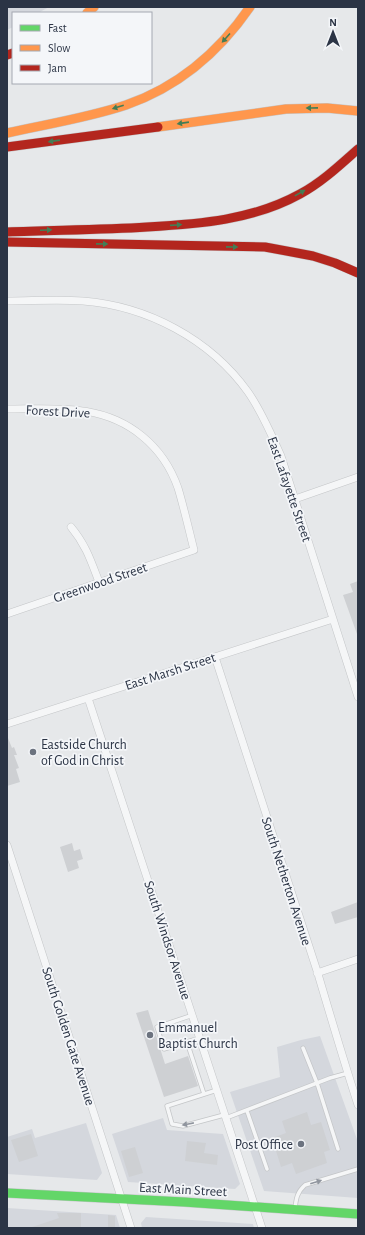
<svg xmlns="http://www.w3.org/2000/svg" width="365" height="1235" viewBox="0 0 365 1235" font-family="'Alegreya Sans',sans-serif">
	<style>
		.built { fill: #d4d7dd }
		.building { fill: #ced0d3 }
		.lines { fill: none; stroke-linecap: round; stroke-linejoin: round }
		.lane-casing { stroke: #c4c6c8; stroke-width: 5 }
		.street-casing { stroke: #c4c6c8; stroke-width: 8 }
		.fast-casing { stroke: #c4c6c8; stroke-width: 10 }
		.slow-casing { stroke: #c4c6c8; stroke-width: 10 }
		.jam-casing { stroke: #c4c6c8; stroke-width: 10 }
		.lane { stroke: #f5f6f7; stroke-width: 3.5 }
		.street { stroke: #f5f6f7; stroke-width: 7 }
		.fast { stroke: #63d668; stroke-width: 9 }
		.slow { stroke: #ff974d; stroke-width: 9 }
		.jam { stroke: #b3261e; stroke-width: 9 }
		.oneway { fill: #447d55 }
		.oneway2 { fill: #90959e }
		.poi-dot { fill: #6c737f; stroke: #f4f6f9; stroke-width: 1.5 }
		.labels { text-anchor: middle; stroke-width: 3.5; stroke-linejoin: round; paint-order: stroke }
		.street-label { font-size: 14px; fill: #2b3445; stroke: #f4f6f9 }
		.poi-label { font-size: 14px; fill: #2b3445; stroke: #f4f6f9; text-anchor: start }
	</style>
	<rect width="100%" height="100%" fill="#e6e8ea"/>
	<path class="built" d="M7,7H49L38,13H13V27L7,30Z
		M320,1036L358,1142V1198L264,1191L230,1092L280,1077L277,1047L301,1040Z
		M163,1118L167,1130L223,1134L240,1184L235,1189L128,1182L112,1134Z
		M86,1123L102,1173L97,1180L7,1174V1137L32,1129L35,1138Z
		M7,1208L116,1215L120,1228H8Z
		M146,1217L253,1224L254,1228H142L141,1223Z"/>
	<path class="building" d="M358,581V634H357L343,595L353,592L350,584Z
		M8,738L12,748L14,747L17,755H14L19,768L16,769L20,782L7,786V739Z
		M72,843L74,851L80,849L83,859L77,861L79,868L68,872L60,847Z
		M358,902V917L335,924L331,912Z
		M148,1010L165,1064L188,1056L198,1086L164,1097L136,1013Z
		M307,1112L311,1125L321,1122L330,1150L324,1152L327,1163L296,1174L292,1163L281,1167L272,1138L286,1133L282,1121Z
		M31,1134L38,1156L19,1162L11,1140Z
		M187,1141L206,1143L204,1153L218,1155L217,1165L185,1161Z
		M135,1147L143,1173L129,1177L121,1151Z
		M57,1213H81V1228H32V1227L59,1218Z
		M108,1215L115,1216V1228L108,1227Z"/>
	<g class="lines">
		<g class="lane-casing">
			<path id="lane" d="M193,1015L157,1027L164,1049L200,1038
				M187,1042L204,1094
				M303,1048L317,1083L338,1149
				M217,1090L167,1106L172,1124L183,1126L224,1115
				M247,1111L267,1169
				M226,1118L330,1078L348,1073
				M295,1209C296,1199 297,1192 305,1185L358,1169"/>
		</g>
		<g class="street-casing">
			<path id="street" d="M7,301C32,301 58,299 83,301C147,306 210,339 248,392C262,412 271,434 281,456L358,697
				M7,409C55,409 102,403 142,436C158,449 171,468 178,488C184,508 189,530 194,550L7,614
				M295,499L358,477
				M71,527C86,545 91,561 99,582
				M215,657C249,763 284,868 318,974C331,1018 344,1062 358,1105
				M88,698L262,1228
				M7,724L333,619
				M7,845L131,1228
				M317,973L358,959"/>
		</g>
		<g class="fast-casing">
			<path id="fast" d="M7,1193L184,1202L358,1214"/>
		</g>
		<g class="slow-casing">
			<path id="slow" d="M87,13L94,7
				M158,127L286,109L327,108L358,111
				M7,133C47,124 87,118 126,105C178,87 219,52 250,7"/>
		</g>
		<g class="jam-casing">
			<path id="jam" d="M7,55L13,53
				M7,147L158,127
				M7,232C54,230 100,230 147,227C200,224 253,220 300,194C322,182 340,165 358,149
				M7,242L265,247L313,256L335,263L358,273"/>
		</g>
		<use href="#lane" class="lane"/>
		<use href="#street" class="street"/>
		<use href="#fast" class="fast"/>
		<use href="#slow" class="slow"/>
		<use href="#jam" class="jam"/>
	</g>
	<defs><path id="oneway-solid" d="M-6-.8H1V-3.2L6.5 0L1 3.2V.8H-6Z"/></defs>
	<g class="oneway">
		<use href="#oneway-solid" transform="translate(226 38) rotate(132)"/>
		<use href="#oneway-solid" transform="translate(118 107) rotate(163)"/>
		<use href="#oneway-solid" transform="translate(312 108) rotate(179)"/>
		<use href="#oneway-solid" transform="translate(183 123) rotate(172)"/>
		<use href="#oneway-solid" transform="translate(54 141) rotate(172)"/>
		<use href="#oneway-solid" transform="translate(300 193) rotate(-29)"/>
		<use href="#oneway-solid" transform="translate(176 225) rotate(-4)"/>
		<use href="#oneway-solid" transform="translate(46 230) rotate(-2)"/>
		<use href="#oneway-solid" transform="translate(102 244) rotate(1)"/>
		<use href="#oneway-solid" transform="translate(232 247) rotate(1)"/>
	</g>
	<g class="oneway2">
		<use href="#oneway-solid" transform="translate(188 1124) rotate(169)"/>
		<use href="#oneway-solid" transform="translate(316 1182) rotate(-17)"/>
	</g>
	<g class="poi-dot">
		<circle cx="33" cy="752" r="4"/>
		<circle cx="150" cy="1035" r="4"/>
		<circle cx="301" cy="1144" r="4"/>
	</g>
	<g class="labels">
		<g class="street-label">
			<text transform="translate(58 411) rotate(3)" y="5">Forest Drive</text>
			<text transform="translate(290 489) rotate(71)" y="5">East Lafayette Street</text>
			<text transform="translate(100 582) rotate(-19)" y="5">Greenwood Street</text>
			<text transform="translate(170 671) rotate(-18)" y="5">East Marsh Street</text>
			<text transform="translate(287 881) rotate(72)" y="5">South Netherton Avenue</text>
			<text transform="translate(168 940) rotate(72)" y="5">South Windsor Avenue</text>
			<text transform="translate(69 1036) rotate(72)" y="5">South Golden Gate Avenue</text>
			<text transform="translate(183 1189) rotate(3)" y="5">East Main Street</text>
		</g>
		<g class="poi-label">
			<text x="41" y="749">Eastside Church<tspan x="41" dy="16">of God in Christ</tspan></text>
			<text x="158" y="1032">Emmanuel<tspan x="158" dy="16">Baptist Church</tspan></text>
			<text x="293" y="1149" text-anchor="end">Post Office</text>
		</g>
	</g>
	<rect width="365" height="1235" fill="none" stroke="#2b3445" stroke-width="16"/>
	<rect x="12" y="12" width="140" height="72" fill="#f4f6f9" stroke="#a4a8b1"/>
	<rect x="20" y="25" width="20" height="6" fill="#63d668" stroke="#a4a8b1"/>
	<text x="48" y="32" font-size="12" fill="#2b3445">Fast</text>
	<rect x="20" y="45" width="20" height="6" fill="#ff974d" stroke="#a4a8b1"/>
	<text x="48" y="52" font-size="12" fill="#2b3445">Slow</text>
	<rect x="20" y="65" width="20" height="6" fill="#b3261e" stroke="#a4a8b1"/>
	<text x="48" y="72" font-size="12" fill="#2b3445">Jam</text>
	<g transform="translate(333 32)" stroke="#f4f6f9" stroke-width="3" paint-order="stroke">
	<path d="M0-3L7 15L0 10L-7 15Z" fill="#2b3445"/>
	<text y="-6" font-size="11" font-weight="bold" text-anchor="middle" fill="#2b3445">N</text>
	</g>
</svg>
